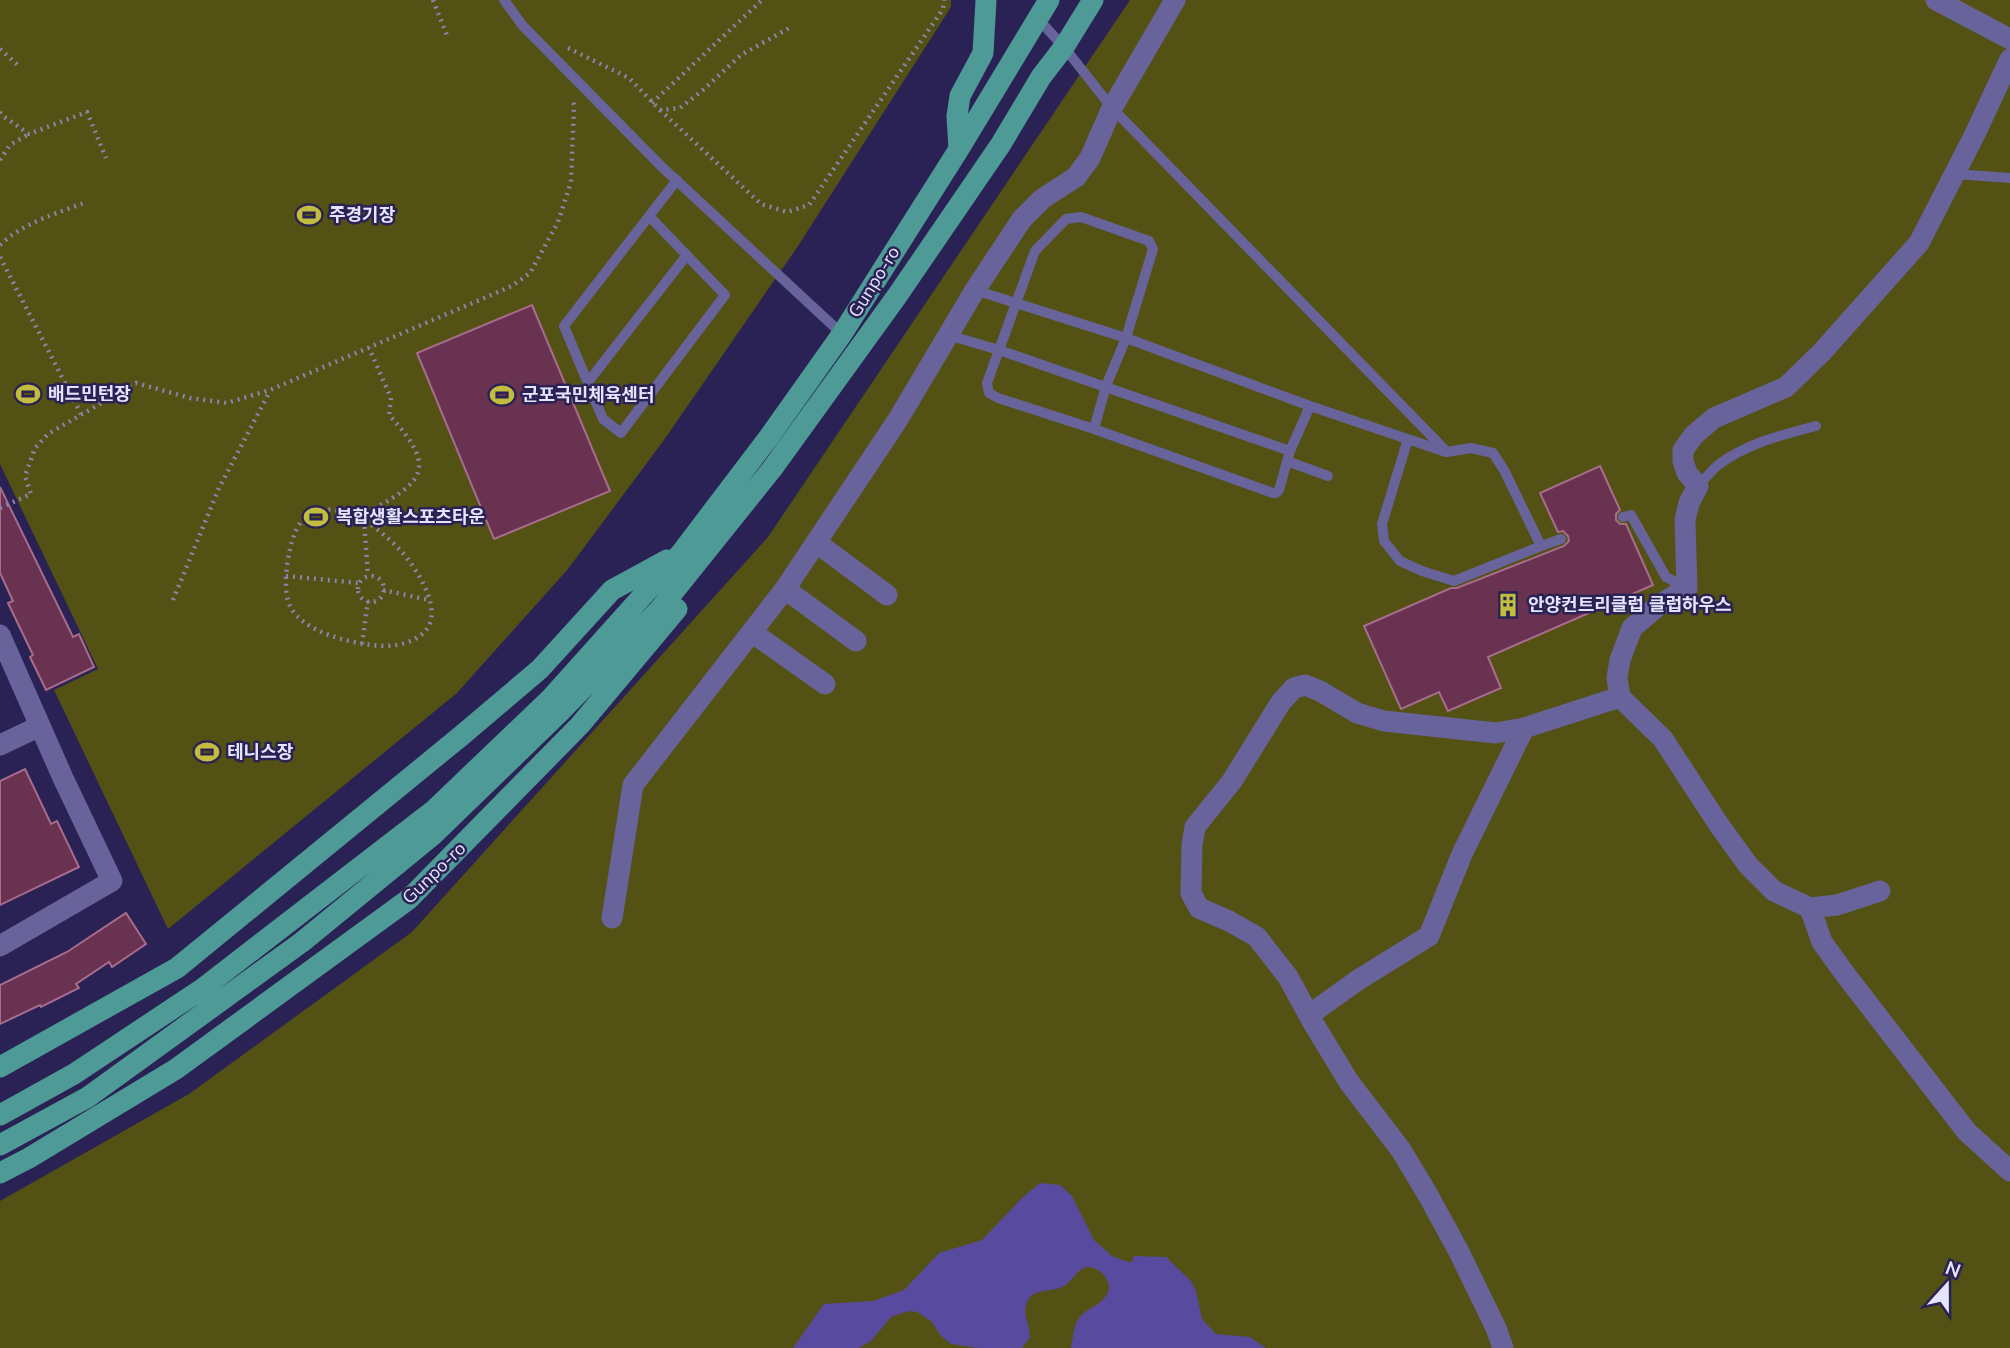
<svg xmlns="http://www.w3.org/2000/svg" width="2010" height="1348" viewBox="0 0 2010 1348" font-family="Mulish,'Noto Sans KR',sans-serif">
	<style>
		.green { fill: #535113 }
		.water { fill: #584b9f }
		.building { fill: #683250; stroke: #a86c8c; stroke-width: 2 }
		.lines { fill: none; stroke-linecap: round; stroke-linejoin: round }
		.path { stroke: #8a85ab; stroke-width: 4.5; stroke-dasharray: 2 5; stroke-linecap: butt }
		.lane { stroke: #68639b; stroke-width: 10 }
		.street { stroke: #68639b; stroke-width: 21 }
		.primary { stroke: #4d9a97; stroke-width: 21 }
		.labels { text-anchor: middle; stroke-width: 5; stroke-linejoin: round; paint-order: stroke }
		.poi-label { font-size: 18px; font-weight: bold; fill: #e5e4fe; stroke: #2a2254; text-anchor: start }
		.street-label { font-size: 18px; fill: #e5e4fe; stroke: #2a2254 }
	</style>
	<rect width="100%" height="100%" fill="#2a2254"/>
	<path class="green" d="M0,0H951V7L798,246L664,440L568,569L457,693L168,929L54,690L98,669L0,464Z
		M1130,0H2010V1348H0V1201L189,1094L412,932L768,537Z"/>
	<path class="water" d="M1040,1183L1060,1185L1072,1196L1094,1240L1112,1256L1131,1263L1134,1256L1166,1257L1191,1281L1196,1291L1202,1319L1216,1334L1250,1337L1266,1348H1071C1073,1338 1073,1325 1080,1317C1089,1306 1107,1304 1109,1287C1109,1281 1105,1276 1102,1273C1081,1256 1076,1280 1062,1287C1049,1293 1031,1287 1026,1305C1023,1316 1030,1326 1030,1337L1022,1348H978L951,1344L941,1336L931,1321L917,1312L909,1311L891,1317L871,1341L859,1348H793L824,1304L873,1301L904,1290L939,1253L982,1240L1023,1197Z"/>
	<path class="building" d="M532,305L610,491L494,539L417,353Z
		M1600,466L1620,510L1616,514V520L1620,524H1626L1653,585L1488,657L1501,688L1448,711L1439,692L1401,709L1364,626L1451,588H1457L1564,546L1569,541L1568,536L1563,531L1558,532L1540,493Z
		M0,487L73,637L79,634L94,667L46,690L30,657L33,655L8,603L13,601L0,573Z
		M25,769L51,824L57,821L79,867L0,905V781Z
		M126,913L146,944L112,967L109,962L76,984L79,988L41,1007L40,1005L0,1024V985L67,952Z"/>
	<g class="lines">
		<path class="path" d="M433,0L448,38
			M568,48L629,78L660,110L680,108L703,90L741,55L791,27
			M0,49L19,66
			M652,103L762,0
			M660,110L761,204L787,212L809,205L943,9L944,0
			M0,112L3,116L29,134L87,112L106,158
			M0,160L10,145L29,134
			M0,245C23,223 55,214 84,203
			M0,257L81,414
			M0,508L31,494L25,476L35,448L48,434L136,383L190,398L227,403L270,390L512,286L530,273L558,222L571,182L574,105L572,100
			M360,517C375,527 389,538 401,551C417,569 448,615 421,635C406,646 389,647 371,645C346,642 304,631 291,608C284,595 286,579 287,566C294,517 309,497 360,517C417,484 444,474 389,415L391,398L369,348
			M364,520L368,576
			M286,576L359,583
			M358 589a13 13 0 1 1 26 0a13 13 0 1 1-26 0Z
			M383,590L429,600
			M173,600L219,488L270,391
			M362,644L368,601"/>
		<path class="lane" d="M504,0L523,26L662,167L842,334
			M1038,19L1064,47L1112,108L1447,452L1471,448L1493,453L1504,470L1541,546L1561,539
			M1955,174L2010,178
			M649,216L725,295L621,433L603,419L564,326L677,180
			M975,290L1126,338L1310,406L1446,452
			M948,335L999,350L1290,451
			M588,382L687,255
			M1094,429L1106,386L1126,338L1153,249L1149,241L1081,217L1066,219L1035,251L987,383L989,393L998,398L1094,429L1273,493H1276L1279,490L1290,451L1310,406
			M1408,439L1382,524L1384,541L1400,561L1422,571L1454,581L1541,546
			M1287,461L1328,476
			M1698,486C1705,479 1711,471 1718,465C1747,443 1782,435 1816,426
			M1623,517L1631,515L1666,577L1687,588"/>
		<path class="street" d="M1936,0L2010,39
			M817,543L887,595
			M785,589L856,641
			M753,633L825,684
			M0,635L63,778L112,881L0,946
			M0,745L40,726
			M1880,891L1837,905L1810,908L1774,891L1748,865L1719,825L1663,739L1620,697L1617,678L1620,660L1632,628L1659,605L1687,588L1685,520L1689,503L1698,486L1687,473L1683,461V450L1694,435L1714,418L1786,387L1822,352L1919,243L1975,134L2010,59
			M1810,908L1822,942L1845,974L1967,1132L2010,1171
			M612,918L633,785L785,589L897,421L975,290L1022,219L1042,199L1076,177L1090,158L1112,108L1175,0
			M1309,1015L1358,980L1429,936L1462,854L1524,728
			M1503,1348L1496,1328L1459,1252L1428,1195L1401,1150L1349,1082L1312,1021L1288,977L1257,937L1229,921L1199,908L1191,893L1192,845L1195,827L1232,781L1281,702L1294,688L1305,685L1320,691L1357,713L1384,721L1496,733L1524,728L1620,697"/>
		<path class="primary" d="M959,149L957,116L960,96L983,53L986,0
			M0,1067L177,968L461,736L540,669L612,590L667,560
			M0,1115L74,1074L202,989L434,810L551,698L681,553L769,437L842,334L959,149L1049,0
			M0,1145L88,1097L302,942L434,834L561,711L659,610L772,469L897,296L1001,144L1041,77L1064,47L1093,0
			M0,1173L29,1158L176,1069L409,899L580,725L677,609"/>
	</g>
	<defs>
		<g id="stadium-bare" transform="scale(1.89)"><path d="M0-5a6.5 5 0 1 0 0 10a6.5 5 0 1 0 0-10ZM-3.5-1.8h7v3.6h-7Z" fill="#c2bd3f" stroke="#2a2254" stroke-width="2.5" paint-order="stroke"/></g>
		<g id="building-bare" transform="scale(1.89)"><path d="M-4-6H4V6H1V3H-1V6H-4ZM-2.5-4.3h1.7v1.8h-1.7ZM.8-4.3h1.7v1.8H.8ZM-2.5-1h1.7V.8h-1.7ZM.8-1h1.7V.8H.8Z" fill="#c2bd3f" stroke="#2a2254" stroke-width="2.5" paint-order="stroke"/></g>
	</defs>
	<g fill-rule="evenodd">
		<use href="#stadium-bare" x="309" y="215"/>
		<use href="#stadium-bare" x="28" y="394"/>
		<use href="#stadium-bare" x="502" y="395"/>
		<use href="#stadium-bare" x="316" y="517"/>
		<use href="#building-bare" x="1508" y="605"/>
		<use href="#stadium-bare" x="207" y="752"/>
	</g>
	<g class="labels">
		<g class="poi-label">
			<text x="329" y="221">주경기장</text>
			<text x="48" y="400">배드민턴장</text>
			<text x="522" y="401">군포국민체육센터</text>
			<text x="336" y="523">복합생활스포츠타운</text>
			<text x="1528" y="611">안양컨트리클럽 클럽하우스</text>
			<text x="227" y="758">테니스장</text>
		</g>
		<g class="street-label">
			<text transform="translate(874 282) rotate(-58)" y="6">Gunpo-ro</text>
			<text transform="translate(434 873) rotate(-44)" y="6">Gunpo-ro</text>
		</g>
	</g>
	<g transform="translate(1947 1285) rotate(21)" stroke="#2a2254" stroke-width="5" paint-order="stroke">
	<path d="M0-5L12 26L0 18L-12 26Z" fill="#e5e4fe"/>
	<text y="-10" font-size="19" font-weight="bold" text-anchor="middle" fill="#e5e4fe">N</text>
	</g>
</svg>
